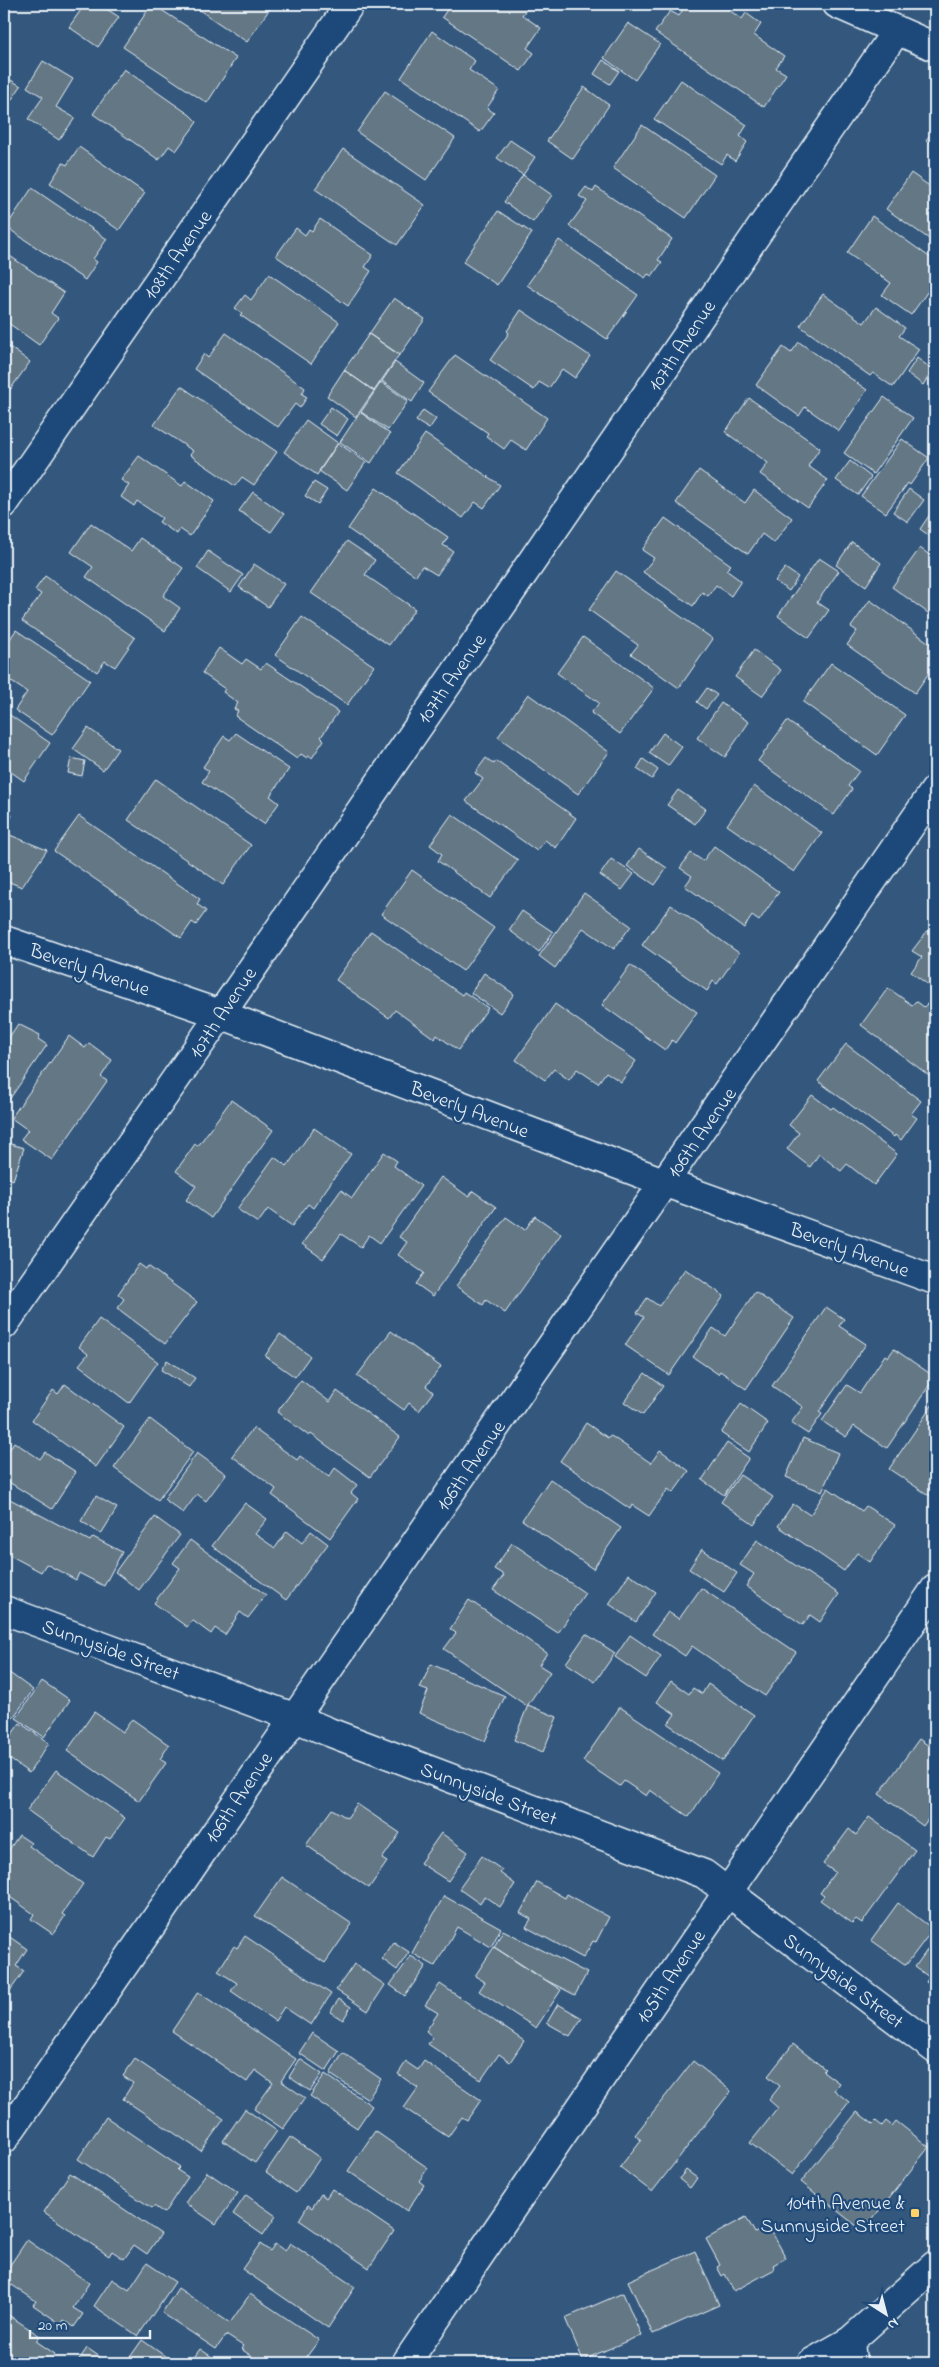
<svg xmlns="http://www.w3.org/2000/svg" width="939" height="2367" viewBox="0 0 939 2367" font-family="'Indie Flower',sans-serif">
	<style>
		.building { fill: #647785; stroke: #e8f1f8 }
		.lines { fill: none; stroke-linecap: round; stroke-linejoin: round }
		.minor-casing { stroke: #e8f1f8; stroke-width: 31 }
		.tertiary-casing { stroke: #e8f1f8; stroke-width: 31 }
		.minor { stroke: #1f4a7a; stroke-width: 28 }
		.tertiary { stroke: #1f4a7a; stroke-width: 28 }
		.poi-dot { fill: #ffd166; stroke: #1f4a7a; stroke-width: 2 }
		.labels { text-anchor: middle; stroke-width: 4.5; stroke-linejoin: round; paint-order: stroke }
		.street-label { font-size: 20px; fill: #e8f1f8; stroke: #1f4a7a }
		.poi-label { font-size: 20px; fill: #e8f1f8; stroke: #1f4a7a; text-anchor: end }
	</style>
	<rect width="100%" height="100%" fill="#34587d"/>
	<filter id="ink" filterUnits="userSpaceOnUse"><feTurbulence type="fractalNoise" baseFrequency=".02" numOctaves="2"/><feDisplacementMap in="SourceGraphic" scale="10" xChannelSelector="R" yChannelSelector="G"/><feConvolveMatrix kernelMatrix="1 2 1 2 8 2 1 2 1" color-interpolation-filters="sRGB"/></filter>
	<g filter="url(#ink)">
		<path class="building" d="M85,4H99L119,17L98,47L69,27Z
			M152,4L236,58L207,103L123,47Z
			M190,4H273L247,42Z
			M451,4H530L522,15L541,28L527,48L534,53L521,71L442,17Z
			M626,4H640L636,10Z
			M686,4H720L742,19L746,13L761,24L754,35L784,56L776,68L786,74L764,107L655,32L670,11L679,16Z
			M628,23L660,44L635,80L604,58Z
			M432,31L475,61L469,70L499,90L487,108L494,113L480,132L401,78Z
			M603,60L619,71L610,84L594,74Z
			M43,61L73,79L56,107L75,118L59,140L28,119L43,97L27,87Z
			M124,69L190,115L197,122L176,151L169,146L159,160L93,114Z
			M9,79L21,86L10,102L4,99V86Z
			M681,80L747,125L740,136L747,142L735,161L727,155L721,164L654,119Z
			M584,87L609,105L573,159L547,141Z
			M385,91L455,138L426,180L357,132Z
			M642,125L715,175L686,218L613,168Z
			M935,128V147L926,140Z
			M510,140L535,157L523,175L497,158Z
			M79,147L145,193L119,230L50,183L63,163L67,165Z
			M343,149L425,205L397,245L315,189Z
			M911,173L935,190V243L886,209Z
			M523,175L552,195L533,222L504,202Z
			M586,187L593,192L596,187L672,239L658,260L662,262L652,276L648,274L645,278L569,226L587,201L579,196Z
			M32,188L107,239L93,259L97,262L85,280L6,227Z
			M498,211L532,233L497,285L463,262Z
			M872,216L935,261V281L911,315L882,295L891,283L847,253Z
			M320,219L373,255L365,267L371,271L348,306L276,256L296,228L305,235L309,229L312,231Z
			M559,240L638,295L607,339L527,285Z
			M4,252L64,293L51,313L58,318L39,345L4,320Z
			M269,274L339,322L311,364L240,315L242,313L235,308L245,295L251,300Z
			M823,294L864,323L876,307L905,328L899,336L919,349L893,387L873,373L870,376L800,326Z
			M394,298L425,319L400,355L369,334Z
			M521,310L590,356L575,378L562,369L549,388L539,382L534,390L490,360L509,333L507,331Z
			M226,333L305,388L302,394L307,397L300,408L295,404L278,427L194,369L204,354L208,358Z
			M369,334L399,355L374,391L344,370Z
			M799,342L867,390L839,431L805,407L799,416L756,385L783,347L791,353Z
			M4,343L30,362L4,398Z
			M455,355L547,418L526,450L511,440L504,449L486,436L488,433L428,392Z
			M917,358L933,370L923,385L907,373Z
			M395,362L424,383L412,402L382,381Z
			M344,370L374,391L356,417L327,396Z
			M381,382L408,401L388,430L361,412Z
			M181,386L277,452L254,485L242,477L235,486L190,455L193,451L154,425Z
			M884,397L913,418L873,474L844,453Z
			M749,398L820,448L808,466L828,480L808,508L760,474L768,463L725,432Z
			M331,407L348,419L337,436L319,424Z
			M423,410L436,419L429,429L416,421Z
			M360,412L390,434L371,463L340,442Z
			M306,420L338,443L317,475L284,452Z
			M425,434L500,485L484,508L475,502L463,518L398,473Z
			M902,439L929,458L910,485L908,483L886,513L861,496Z
			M338,443L366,462L347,490L319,471Z
			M139,456L182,486L185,481L214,501L190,536L180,529L177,534L159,522L162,518L137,501L134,506L121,497L129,485L121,480Z
			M850,461L871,477L858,495L836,480Z
			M699,470L745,503L754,490L792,518L774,543L762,534L748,554L676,503Z
			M314,482L327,490L318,504L305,496Z
			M376,488L448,537L443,545L453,551L437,575L422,566L416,576L348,529Z
			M909,489L924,500L908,522L893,512Z
			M253,492L284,514L271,532L239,511Z
			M935,507V540L920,529Z
			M665,518L731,565L726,570L741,581L731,596L716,585L708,596L702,592L693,606L643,572L654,558L642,550Z
			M91,523L131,551L140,538L183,568L163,596L180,608L165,631L86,577L93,567L71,552Z
			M347,541L375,560L365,575L415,609L389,645L311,593Z
			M852,542L881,563L866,586L836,565Z
			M920,548L935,559V618L892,587Z
			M208,551L243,575L231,592L197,568Z
			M819,558L839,571L817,602L829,610L809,638L778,616Z
			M254,564L284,584L268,607L239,587Z
			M785,568L798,577L789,591L775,581Z
			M616,571L713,639L679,688L631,654L638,645L589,610Z
			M45,576L135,638L115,667L105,661L97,672L22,621L41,594L35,590Z
			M870,600L935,647V664L915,693L847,645L857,631L851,627Z
			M302,617L374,666L347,705L275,655Z
			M16,630L90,680L52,735L15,710L27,692L4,677V648Z
			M583,637L654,688L620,734L591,713L599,703L557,673Z
			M219,648L242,664L246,659L261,669L266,663L338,712L321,737L324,740L312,758L308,756L307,758L301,754L297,759L235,716L238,711L234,709L238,703L223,692L225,689L202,673Z
			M754,650L781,670L762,696L735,677Z
			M831,663L905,715L877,755L803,702Z
			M707,688L717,695L706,709L697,702Z
			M528,694L609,752L578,794L498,737Z
			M721,703L749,722L725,757L697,738Z
			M4,711L50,743L24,781L4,767Z
			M787,721L859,771L848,786L852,789L834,815L758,761Z
			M88,728L118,749L103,770L73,749Z
			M236,733L289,769L270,796L279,803L264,824L202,782L209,771L203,767L224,736L230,740Z
			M663,733L682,747L668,766L649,753Z
			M71,758L85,761L82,776L68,773Z
			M486,758L494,764L496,761L576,818L556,848L545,840L537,851L466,801L483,779L475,773Z
			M643,759L658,770L652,779L637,769Z
			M156,779L251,845L223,885L128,820Z
			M754,786L822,833L794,872L727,825Z
			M678,790L706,809L695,824L667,805Z
			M4,812L12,815L4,836Z
			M452,814L518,860L490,898L438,861L442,854L430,845Z
			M79,816L200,899L197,904L206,911L196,925L192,922L181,938L54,851Z
			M5,833L47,850L22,887L4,880Z
			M714,846L779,892L759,921L752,916L744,928L685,886L692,876L680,868L691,853L703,861Z
			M639,849L667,868L655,885L627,866Z
			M611,859L634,874L622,890L600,875Z
			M412,870L494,928L463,971L381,914Z
			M584,893L631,926L614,949L583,928L555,968L539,956Z
			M671,905L739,953L717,984L713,981L707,991L642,945Z
			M522,911L553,932L539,952L509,930Z
			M928,930L935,936V990L911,972L922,957L912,951Z
			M371,931L462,995L464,992L488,1008L458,1050L437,1035L435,1039L395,1010L389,1018L336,980Z
			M630,965L697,1012L675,1043L672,1040L665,1050L602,1005Z
			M484,973L514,994L500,1013L471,993Z
			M888,988L912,1005L916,1001L924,1007L935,996V1080L861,1025Z
			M555,1004L636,1061L621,1082L606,1072L598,1083L577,1069L569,1080L554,1069L545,1080L516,1060Z
			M18,1024L40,1035L38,1039L47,1045L4,1107V1045Z
			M69,1036L85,1048L89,1043L112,1060L101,1077L107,1081L52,1160L21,1139L28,1130L11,1118Z
			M846,1044L921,1101L911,1114L917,1118L901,1140L895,1135L894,1137L818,1081Z
			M812,1095L831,1109L833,1107L897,1154L874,1185L847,1164L841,1171L819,1154L810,1167L787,1149L799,1133L789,1125Z
			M231,1100L273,1130L211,1218L186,1200L196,1186L176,1171L195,1144L198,1146Z
			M314,1128L351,1154L313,1208L308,1204L292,1226L268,1209L258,1223L237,1209L274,1157L287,1166Z
			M4,1142L24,1148L13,1180L4,1176Z
			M384,1152L397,1161L394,1166L421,1186L380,1243L369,1235L361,1247L341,1234L323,1259L302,1244L341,1190L352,1198Z
			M441,1177L469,1197L473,1191L496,1207L433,1296L416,1284L424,1273L398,1255L407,1242L399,1237Z
			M535,1216L561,1234L505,1313L486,1300L483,1305L456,1286L506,1217L525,1230Z
			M139,1264L146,1269L148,1266L197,1302L165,1344L117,1308L124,1299L118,1294Z
			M685,1269L724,1296L669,1375L625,1345L644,1317L637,1313L647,1298L659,1306Z
			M755,1292L794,1318L746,1389L720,1371L718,1374L693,1357L713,1328L725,1336Z
			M826,1307L844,1319L839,1326L866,1344L819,1412L822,1414L808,1434L791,1423L803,1407L772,1386Z
			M99,1319L158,1362L129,1403L79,1365L88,1354L79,1347Z
			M391,1331L441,1367L426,1386L433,1392L419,1411L409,1403L404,1410L357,1376Z
			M280,1334L310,1356L295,1377L265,1356Z
			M894,1349L935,1377L887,1448L854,1426L846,1437L822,1421L847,1385L860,1393L885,1355L888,1357Z
			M167,1360L195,1378L189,1387L161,1370Z
			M645,1373L663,1386L643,1415L624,1402Z
			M301,1380L330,1402L337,1391L400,1437L370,1477L311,1434L309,1436L277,1412Z
			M65,1384L124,1427L96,1467L32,1420L53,1390L58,1394Z
			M935,1401V1494L933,1498L889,1469Z
			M741,1404L768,1423L749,1452L721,1433Z
			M150,1419L193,1452L158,1500L114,1468Z
			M586,1423L608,1438L611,1436L651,1463L660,1450L689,1471L673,1493L668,1489L649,1516L632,1505L630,1509L560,1461Z
			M253,1428L297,1460L300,1456L329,1477L335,1468L357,1485L351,1493L358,1499L330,1538L272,1495L276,1489L232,1456Z
			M803,1438L838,1453L822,1492L786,1477Z
			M14,1442L40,1459L45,1452L76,1472L52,1509L4,1479V1458Z
			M727,1443L749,1458L724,1495L702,1480Z
			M197,1453L226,1474L206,1501L197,1494L183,1513L164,1499Z
			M740,1475L773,1497L754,1525L721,1502Z
			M550,1479L621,1528L593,1569L522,1520Z
			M828,1488L862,1511L866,1506L895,1525L870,1562L857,1553L844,1571L778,1526L793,1504L810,1515Z
			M4,1496L90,1541L93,1537L122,1552L104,1586L79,1573L76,1580L46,1564L41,1572L4,1552Z
			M96,1496L117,1508L101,1534L81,1521Z
			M245,1503L267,1519L255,1534L275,1548L287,1531L302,1543L311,1531L328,1544L286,1600L212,1546Z
			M155,1517L180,1535L139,1590L115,1572Z
			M190,1540L266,1595L248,1618L240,1612L225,1635L215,1628L211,1634L192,1620L187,1627L154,1603L180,1568L173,1563Z
			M757,1540L839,1594L820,1622L810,1615L803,1625L746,1586L754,1574L740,1565Z
			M512,1543L585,1593L558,1633L493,1590L504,1575L494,1569Z
			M702,1549L737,1573L724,1592L689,1569Z
			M629,1574L656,1592L636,1622L609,1604Z
			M701,1588L796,1652L765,1696L692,1646L685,1656L652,1634L668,1612L679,1619Z
			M469,1600L547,1653L539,1665L550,1672L527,1706L444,1649L456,1633L450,1629Z
			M586,1634L615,1653L595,1682L566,1663Z
			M630,1635L661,1656L646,1678L615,1657Z
			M431,1664L505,1696L485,1741L419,1713L428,1691L420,1688Z
			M4,1669L33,1690L5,1729L4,1728Z
			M42,1681L70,1700L44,1737L16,1718Z
			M671,1681L689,1694L693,1688L702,1694L708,1684L754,1715L723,1761L668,1724L675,1714L657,1702Z
			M528,1705L557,1717L543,1752L514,1740Z
			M620,1707L718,1773L689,1817L650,1790L646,1796L624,1781L620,1786L583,1761Z
			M94,1712L123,1732L132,1719L169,1745L160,1759L166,1763L139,1801L67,1751Z
			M20,1723L49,1743L29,1773L4,1755V1745Z
			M935,1737V1809L923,1826L879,1794L919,1739L929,1746Z
			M56,1770L125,1818L110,1839L106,1837L93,1857L27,1810Z
			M357,1804L400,1833L382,1859L387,1862L369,1888L306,1845L332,1809L347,1818Z
			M869,1817L915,1850L862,1923L856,1919L852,1923L820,1900L824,1896L820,1893L835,1872L823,1864L849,1829L856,1835Z
			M441,1833L468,1852L448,1881L420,1863Z
			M19,1835L31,1843L29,1846L83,1884L62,1914L65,1916L53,1934L31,1919L34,1914L4,1893V1870L8,1864L4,1862V1857Z
			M482,1856L502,1870L500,1873L515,1884L500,1907L484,1896L480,1904L459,1889Z
			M282,1877L352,1924L325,1963L255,1916Z
			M537,1882L565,1898L567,1894L609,1917L596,1942L593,1941L583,1958L526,1927L531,1919L520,1913Z
			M444,1896L501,1928L491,1947L457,1927L435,1966L412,1953Z
			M898,1903L933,1929L906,1965L871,1940Z
			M503,1930L587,1973L575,1995L538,1976L494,1947Z
			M4,1933L27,1949L16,1966L24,1971L7,1995L4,1992Z
			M245,1936L331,1994L311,2025L284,2007L275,2021L231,1991L237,1983L218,1971L234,1946L237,1948Z
			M935,1939V1988L926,1982L929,1977L915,1967Z
			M394,1942L409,1952L397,1970L382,1959Z
			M494,1947L561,1990L536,2028L479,1991L485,1982L475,1976Z
			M411,1956L426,1966L405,1996L390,1985Z
			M354,1964L385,1985L368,2011L336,1990Z
			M440,1984L524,2041L510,2062L499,2054L481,2080L428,2044L433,2037L426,2031L438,2013L425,2005Z
			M198,1992L296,2059L281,2081L305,2098L283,2129L254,2109L273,2083L255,2070L247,2082L172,2031Z
			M339,1999L351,2007L343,2020L330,2012Z
			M558,2004L582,2018L570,2036L547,2023Z
			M312,2033L339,2051L326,2071L299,2053Z
			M793,2044L825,2069L823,2071L839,2083L834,2090L849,2102L792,2175L750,2143L778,2108L769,2100L780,2086L768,2076Z
			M343,2053L381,2079L368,2099L330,2074Z
			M135,2059L224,2119L201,2151L123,2099L133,2083L123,2076Z
			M300,2059L322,2074L310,2091L289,2077Z
			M424,2061L481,2100L467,2120L462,2117L448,2137L404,2108L418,2088L398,2074L406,2062L418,2070Z
			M693,2061L731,2091L652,2192L620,2167L641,2140L635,2135Z
			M325,2074L372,2106L357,2128L310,2096Z
			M245,2109L277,2131L255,2163L223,2141Z
			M857,2112L873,2124L876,2121L882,2126L886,2121L892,2126L896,2121L929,2147L863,2231L801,2182Z
			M106,2117L180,2167L177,2170L188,2177L164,2213L154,2206L152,2208L78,2159Z
			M375,2131L428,2168L419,2181L424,2185L407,2211L348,2171Z
			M290,2137L320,2158L296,2193L266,2172Z
			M686,2170L697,2178L690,2188L679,2179Z
			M207,2172L238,2193L216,2224L185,2203Z
			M70,2173L161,2234L147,2254L134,2245L124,2259L112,2251L109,2256L44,2212Z
			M332,2189L394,2231L369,2268L299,2220L308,2205L312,2208L321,2194L326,2198Z
			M246,2195L276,2216L263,2235L233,2214Z
			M746,2217L755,2233L768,2225L786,2258L773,2265L775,2269L734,2291L725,2274L722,2276L717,2267L720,2265L706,2239Z
			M27,2240L89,2283L73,2308L83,2314L74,2327L64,2320L61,2324L33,2305L36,2301L12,2285L9,2288L4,2284V2274Z
			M290,2243L355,2287L328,2328L242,2269L260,2244L270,2251L275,2244L285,2251Z
			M695,2251L719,2305L653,2334L628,2281Z
			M147,2263L175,2282L138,2336L94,2306L112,2279L129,2290Z
			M178,2288L230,2323L250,2294L319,2340L302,2363H262L241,2349L243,2346L226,2335L216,2349L162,2313Z
			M623,2293L641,2335L583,2360L565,2318Z
			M4,2312L40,2336L36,2341L55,2354L49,2363H4Z
			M142,2340L172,2361L171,2363H126Z
			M87,2348L109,2363H77Z
			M200,2349L221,2363H190Z"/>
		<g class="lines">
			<g class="minor-casing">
				<path id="minor" d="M837,4L935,47
					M4,504L350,4
					M4,940L220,1014L666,1183L935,1280
					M4,1325L203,1040L897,30
					M4,1610L293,1717L329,1732L704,1874L935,2049
					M4,2139C313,1688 626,1241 935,790
					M850,2341L852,2363
					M406,2363L935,1589"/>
			</g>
			<g class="tertiary-casing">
				<path id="tertiary" d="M811,2363L850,2341L935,2265"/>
			</g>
			<use href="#minor" class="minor"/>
			<use href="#tertiary" class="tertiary"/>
		</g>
	</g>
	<rect class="poi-dot" x="910" y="2208" width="10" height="10" rx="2.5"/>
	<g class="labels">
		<g class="street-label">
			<text transform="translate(177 254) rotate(-55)" y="7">108th Avenue</text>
			<text transform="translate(681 345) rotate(-56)" y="7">107th Avenue</text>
			<text transform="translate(451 678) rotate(-55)" y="7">107th Avenue</text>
			<text transform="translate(90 969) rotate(19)" y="7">Beverly Avenue</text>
			<text transform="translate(222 1012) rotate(-56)" y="7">107th Avenue</text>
			<text transform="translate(470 1109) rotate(21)" y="7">Beverly Avenue</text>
			<text transform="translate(701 1132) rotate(-55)" y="7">106th Avenue</text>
			<text transform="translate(850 1249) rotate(20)" y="7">Beverly Avenue</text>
			<text transform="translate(470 1465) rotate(-55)" y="7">106th Avenue</text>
			<text transform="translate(111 1649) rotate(20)" y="7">Sunnyside Street</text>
			<text transform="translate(489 1793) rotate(21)" y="7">Sunnyside Street</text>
			<text transform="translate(238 1797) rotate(-56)" y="7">106th Avenue</text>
			<text transform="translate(670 1976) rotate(-56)" y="7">105th Avenue</text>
			<text transform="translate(844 1980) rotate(37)" y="7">Sunnyside Street</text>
		</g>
		<g class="poi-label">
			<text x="905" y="2209">104th Avenue &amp;<tspan x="905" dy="23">Sunnyside Street</tspan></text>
		</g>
	</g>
	<rect width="939" height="2367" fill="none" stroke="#1f4a7a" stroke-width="20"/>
	<rect x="10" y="10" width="919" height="2347" fill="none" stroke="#e8f1f8" stroke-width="2" filter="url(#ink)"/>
	<g transform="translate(886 2314) rotate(144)" stroke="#1f4a7a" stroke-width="4" paint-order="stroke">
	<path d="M0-4L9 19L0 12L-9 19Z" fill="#e8f1f8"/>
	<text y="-8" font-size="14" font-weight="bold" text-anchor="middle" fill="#e8f1f8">N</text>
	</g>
	<path d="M30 2330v8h120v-8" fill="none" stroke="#e8f1f8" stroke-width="2.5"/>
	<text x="38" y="2330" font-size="15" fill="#e8f1f8" stroke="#1f4a7a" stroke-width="4" paint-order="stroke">20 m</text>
</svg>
